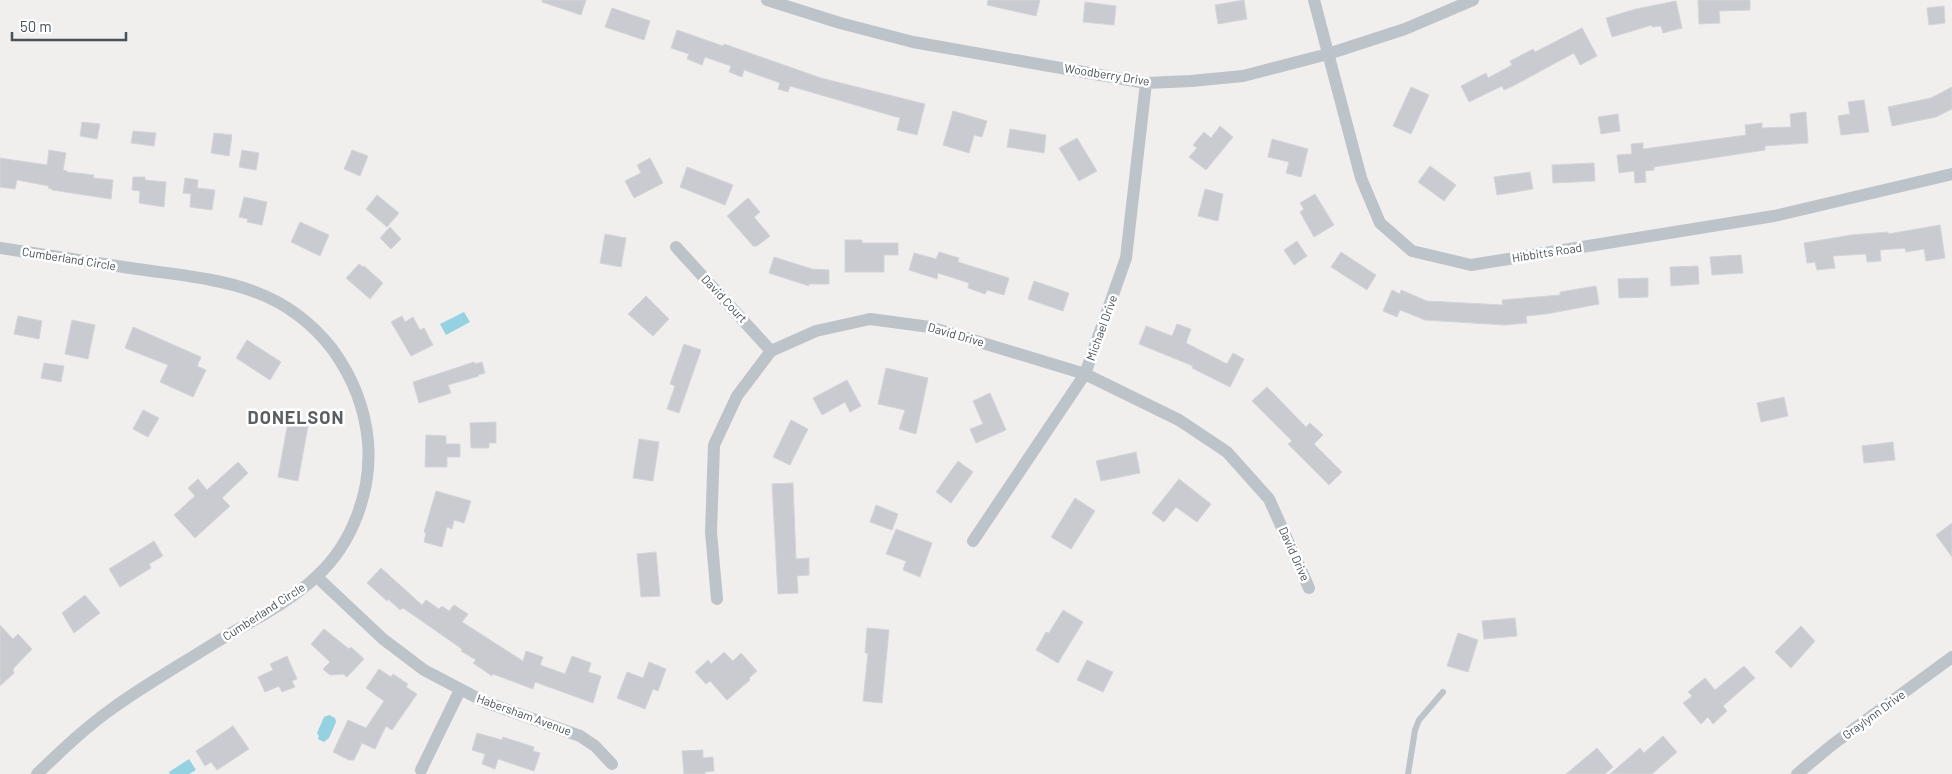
<svg xmlns="http://www.w3.org/2000/svg" width="1952" height="774" viewBox="0 0 1952 774" font-family="Barlow,sans-serif">
	<style>
		.water { fill: #94d1e1 }
		.building { fill: #c9cbd0; stroke: #d3d5d9 }
		.lines { fill: none; stroke-linecap: round; stroke-linejoin: round }
		.service { stroke: #bcc3c9; stroke-width: 6 }
		.minor { stroke: #bcc3c9; stroke-width: 12 }
		.labels { text-anchor: middle; stroke-width: 5; stroke-linejoin: round; paint-order: stroke }
		.street-label { font-size: 12px; fill: #495159; stroke: #fff }
		.district-label { font-size: 18px; font-weight: bold; letter-spacing: 1px; fill: #5c5f62; stroke: #fff }
	</style>
	<rect width="100%" height="100%" fill="#f1eeee"/>
	<path class="water" d="M464,312L470,322L446,335L440,324Z
		M329,715L335,718L336,722L329,738L324,742L318,739L319,736L317,733L324,717Z
		M189,759L196,770L189,774H170L169,772Z"/>
	<path class="building" d="M542,0H586L581,15L542,2Z
		M988,0H1040L1036,16L987,5Z
		M1244,0L1247,19L1218,24L1215,5Z
		M1698,0H1750V10L1719,11L1720,23L1699,24Z
		M1676,1L1682,28L1663,33L1661,26L1652,27V25L1612,37L1606,18L1636,9Z
		M1085,2L1116,6L1114,25L1083,22Z
		M1944,6L1945,23L1929,25L1927,8Z
		M612,8L650,21L644,40L605,27Z
		M1582,28L1597,56L1580,65L1574,53L1513,86L1504,90L1502,86L1469,102L1461,86L1486,73L1488,78L1512,65L1510,61L1533,49L1535,52Z
		M677,30L723,46L724,44L821,78L925,104L917,135L897,130L900,118L790,86L788,92L778,89L780,83L744,70L742,77L729,72L731,66L705,57L702,65L687,59L689,54L671,48Z
		M1411,87L1429,95L1411,134L1393,126Z
		M1952,87V109L1936,117L1892,126L1888,107L1931,98Z
		M1864,100L1869,132L1841,135L1838,116L1850,114L1848,102Z
		M953,111L987,121L982,137L974,135L969,153L943,145Z
		M1806,112L1808,143L1765,146V150L1654,167V170L1645,171L1646,182L1635,183L1634,171L1619,173L1617,155L1632,154L1631,144L1643,143V149L1746,135L1745,125L1762,123V128L1791,127L1790,114Z
		M1618,114L1620,131L1601,134L1598,117Z
		M82,122L100,124L97,139L80,136Z
		M1220,126L1233,137L1206,170L1189,157L1197,148L1193,145L1204,132L1211,138Z
		M1010,129L1046,135L1044,153L1007,147Z
		M133,131L156,133L154,146L131,143Z
		M214,133L232,135L229,156L211,153Z
		M1077,138L1097,171L1079,181L1059,148Z
		M1272,139L1308,149L1301,177L1286,173L1289,162L1268,157Z
		M49,150L66,153L63,170L67,171V172L94,175L93,178L113,180L111,199L52,190V189L48,188L49,186L17,180L15,189L0,187V158L47,165Z
		M242,150L259,153L256,170L239,167Z
		M352,150L368,156L360,176L344,169Z
		M650,158L663,183L634,198L625,181L641,173L637,165Z
		M1594,163L1595,181L1553,183L1552,165Z
		M1430,166L1456,185L1444,201L1418,182Z
		M687,167L733,185L725,205L680,187Z
		M1530,172L1533,189L1497,195L1494,177Z
		M133,177H145V180L166,182L164,207L139,203L140,191L132,190Z
		M185,178L198,180L197,188L215,190L212,210L190,207L191,194L183,193Z
		M1205,189L1223,194L1218,221L1198,216Z
		M1315,194L1334,225L1314,237L1300,212L1304,209L1300,203Z
		M377,195L399,213L387,227L366,209Z
		M244,197L267,202L262,225L247,222L248,219L239,217Z
		M748,198L760,212L754,217L770,236L757,246H753L727,216Z
		M300,222L329,235L320,256L291,242Z
		M1940,225L1945,258L1926,261L1924,249L1906,252L1905,248L1880,250L1881,261L1867,262L1866,254L1833,256L1835,268L1817,270L1815,262L1807,263L1804,243L1851,235L1888,232V234Z
		M390,227L401,239L391,249L380,238Z
		M605,234L626,238L621,267L600,263Z
		M845,240H862V243H898V255H884V272H845Z
		M1297,241L1307,256L1294,265L1284,250Z
		M939,252L959,258L958,262L1009,278L1004,295L987,290L985,294L968,288L969,283L938,273L937,279L909,270L914,253L936,259Z
		M1341,252L1376,275L1367,290L1331,267Z
		M1741,255L1743,273L1712,275L1710,257Z
		M774,257L812,269L829,270V284H809V286L769,273Z
		M359,264L363,267L364,266L383,283L370,299L346,278Z
		M1698,266L1699,284L1671,286L1670,267Z
		M1648,278V297L1619,298L1618,279Z
		M1034,281L1069,293L1063,311L1028,299Z
		M1596,286L1599,304L1546,314L1526,316L1527,323L1505,325L1425,320L1400,310L1397,317L1383,311L1392,290L1400,294L1401,290L1427,301L1503,305L1502,300L1560,295V292Z
		M646,296L669,319L653,336L628,314Z
		M18,316L42,321L39,339L14,334Z
		M402,316L405,322L413,317L420,330L424,328L433,345L411,356L391,322Z
		M72,320L95,325L88,359L65,354Z
		M1177,324L1191,329L1186,343L1227,364L1233,353L1244,359L1230,387L1192,368L1193,366L1139,344L1146,326L1172,336Z
		M133,327L201,357L197,366L206,370L193,397L160,382L168,365L125,348Z
		M247,340L281,362L270,380L236,358Z
		M684,344L701,350L679,413L667,409L675,386L670,384Z
		M474,362L475,364L482,362L485,373L478,375L479,376L448,385L451,393L419,403L413,382Z
		M44,363L64,366L61,382L41,378Z
		M886,368L928,378L916,434L899,429L905,410L878,404Z
		M847,380L861,406L850,412L845,402L822,415L813,398Z
		M1267,387L1306,427L1310,423L1323,435L1314,444L1342,472L1329,485L1288,444L1292,441L1252,401Z
		M990,393L1006,430L976,443L970,429L983,424L973,401Z
		M1784,397L1788,416L1761,422L1757,403Z
		M143,410L159,418L148,437L133,429Z
		M791,420L808,429L790,465L773,457Z
		M288,422L308,426L298,481L278,477Z
		M496,422V443H489V448H471L470,423Z
		M426,435L446,436V444H460V457H447V467H425Z
		M639,439L659,442L653,481L633,478Z
		M1893,442L1895,460L1864,463L1862,446Z
		M1136,452L1140,473L1101,481L1096,461Z
		M958,461L973,472L951,503L936,492Z
		M238,462L248,473L222,498L230,506L195,538L174,515L195,496L188,488L198,479L207,490Z
		M1179,479L1211,504L1197,522L1176,507L1164,522L1152,513Z
		M793,483L796,559L809,558V575L797,576L798,593L778,594L772,484Z
		M436,491L471,501L464,523L454,520L452,529L447,527L442,547L424,542L426,533L424,532Z
		M1075,498L1095,511L1071,549L1051,537Z
		M876,505L898,514L892,530L870,522Z
		M1952,523V557L1936,535Z
		M896,529L932,543L920,577L903,570L906,561L886,554Z
		M154,541L163,556L149,564L151,568L120,587L109,569Z
		M656,552L660,596L641,597L637,554Z
		M381,568L422,605L426,600L439,609L442,606L449,611L454,605L468,614L462,622L523,661L526,651L543,657L540,665L565,674L572,656L591,663L588,672L601,676L593,703L535,682L533,689L493,674L492,676L473,663L476,660L461,651L462,649L403,608L400,610L388,599L387,601L367,583Z
		M85,595L100,613L74,633L62,613Z
		M1063,610L1083,622L1058,663L1036,650L1046,632L1049,633Z
		M1515,618L1517,636L1484,639L1482,621Z
		M0,625L13,639L18,634L32,649L13,669L14,673L0,686Z
		M1801,626L1815,641L1791,668L1775,652Z
		M867,628L889,630L882,703L863,701L868,653H865Z
		M324,629L349,649L351,647L364,659L347,677L343,674L330,675L323,669L330,662L311,644Z
		M1458,633L1478,640L1468,672L1447,666Z
		M724,652L733,661L741,653L757,671L749,678L750,680L727,700L710,681L706,684L695,672L708,660L711,664Z
		M287,656L297,679L292,681L295,687L282,692L279,686L265,692L258,677L273,670L270,664Z
		M1087,660L1113,672L1103,692L1077,680Z
		M649,662L666,669L658,691L653,689L645,709L617,698L627,672L643,678Z
		M1744,666L1755,678L1723,706L1727,711L1713,724L1708,717L1701,724L1683,703L1692,696L1688,692L1705,678L1715,690Z
		M379,669L391,677L393,674L408,684L406,687L417,694L392,730L386,726L375,749L362,743L354,760H349L333,752L348,720L366,728L384,701L366,688Z
		M233,726L249,749L217,770L211,762L205,766L196,751Z
		M477,733L502,740L503,737L534,747L533,751L540,753L534,771L498,759L495,769L482,764L485,754L472,750Z
		M1663,736L1677,752L1652,774H1610L1640,748L1644,753Z
		M1597,748L1613,767L1605,774H1566Z
		M703,750V758L713,757L714,771L705,772V774H684L682,751Z"/>
	<g class="lines">
		<path class="service" d="M1408,774L1415,730L1419,720L1443,692"/>
		<path class="minor" d="M767,0L840,23L913,42L1146,83L1191,81L1243,76L1328,54L1405,29L1473,0
			M1314,0L1361,178L1380,223L1412,251L1471,265L1774,216L1952,174
			M676,247L771,351
			M0,248C46,255 91,262 137,269C214,280 281,282 333,350C353,378 365,408 368,442C372,490 353,543 317,576C288,604 247,623 213,644C180,665 145,685 113,708C86,727 61,751 37,774
			M973,541L1085,374L1126,258L1146,83
			M317,577L383,639L424,670L485,702L580,736L595,746L612,764
			M717,599L711,532L714,445L737,396L771,351L816,331L870,319L930,327L1085,374L1179,420L1227,452L1269,499L1309,588
			M421,770L460,690
			M1797,774L1832,745L1952,657"/>
	</g>
	<g class="labels">
		<g class="street-label">
			<text transform="translate(1107 75) rotate(9)" y="4">Woodberry Drive</text>
			<text transform="translate(1547 253) rotate(-9)" y="4">Hibbitts Road</text>
			<text transform="translate(69 259) rotate(9)" y="4">Cumberland Circle</text>
			<text transform="translate(724 299) rotate(47)" y="4">David Court</text>
			<text transform="translate(1102 328) rotate(-70)" y="4">Michael Drive</text>
			<text transform="translate(956 335) rotate(16)" y="4">David Drive</text>
			<text transform="translate(1294 554) rotate(66)" y="4">David Drive</text>
			<text transform="translate(264 612) rotate(-33)" y="4">Cumberland Circle</text>
			<text transform="translate(524 715) rotate(20)" y="4">Habersham Avenue</text>
			<text transform="translate(1874 715) rotate(-36)" y="4">Graylynn Drive</text>
		</g>
		<g class="district-label">
			<text x="296" y="424">DONELSON</text>
		</g>
	</g>
	<path d="M12 32v8h114v-8" fill="none" stroke="#495159" stroke-width="2.5"/>
	<text x="20" y="32" font-size="15" fill="#495159" stroke="#ffffff" stroke-width="4" paint-order="stroke">50 m</text>
</svg>
